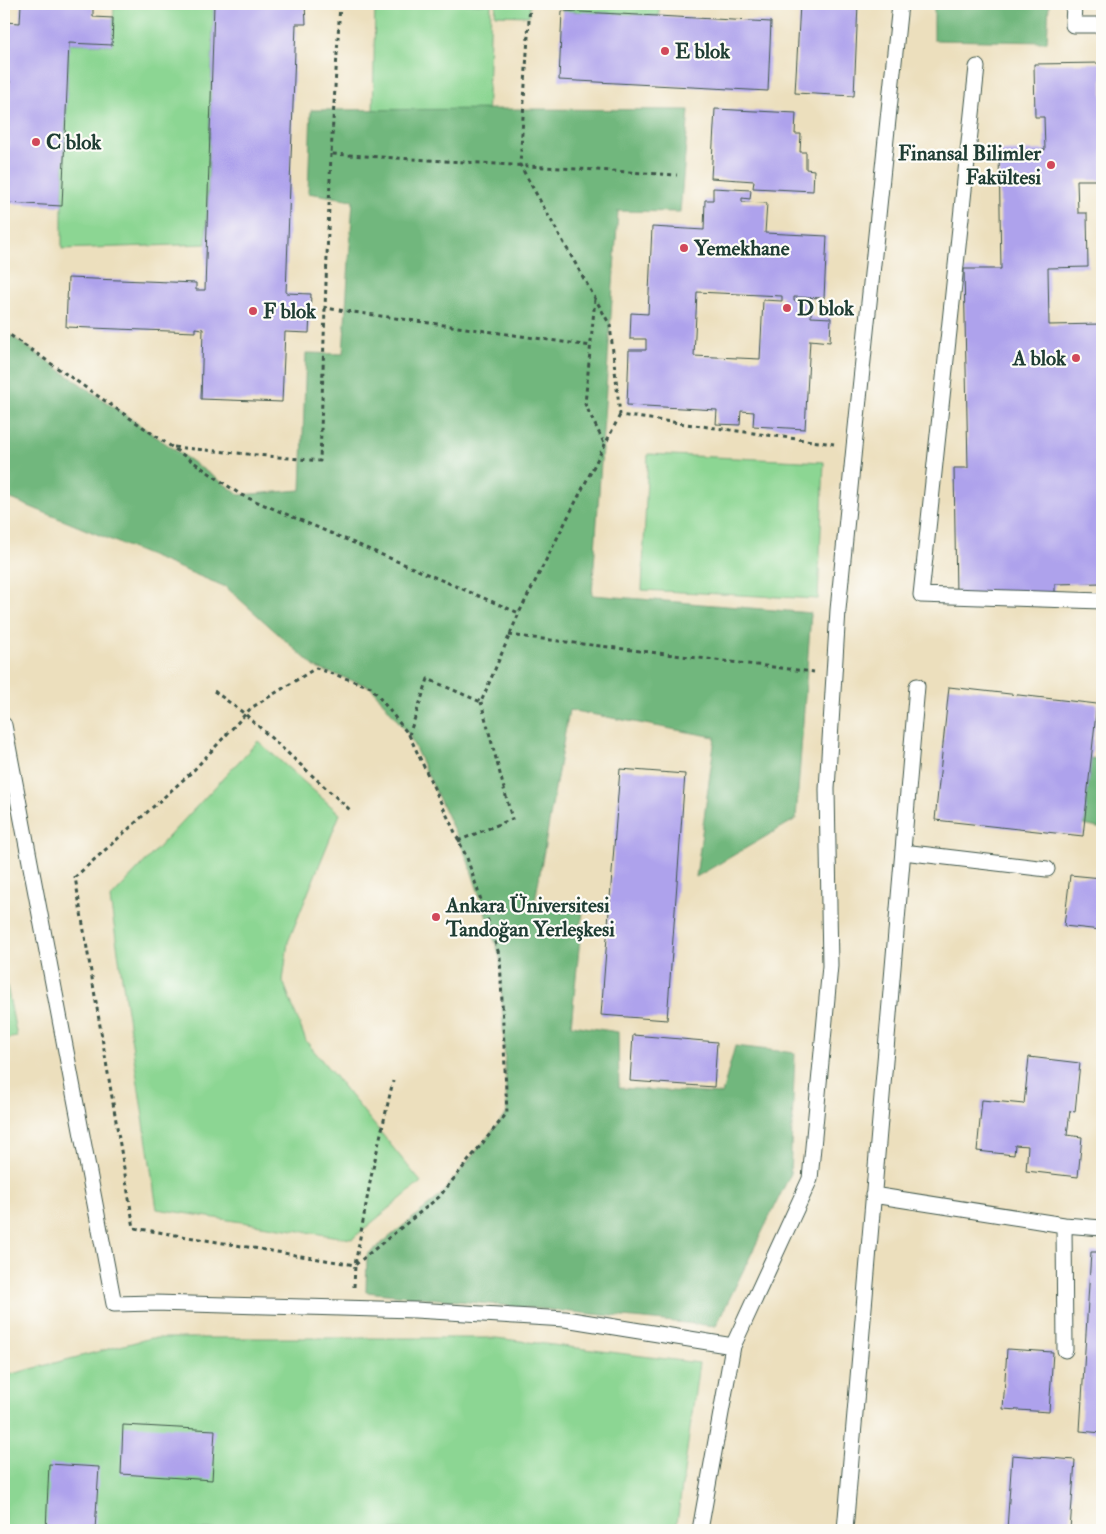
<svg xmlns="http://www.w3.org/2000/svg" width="1106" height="1534" viewBox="0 0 1106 1534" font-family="'IM FELL Double Pica',serif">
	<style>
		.green { fill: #8cd693; stroke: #568a64 }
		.forest { fill: #71b77d; stroke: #487a58 }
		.building { fill: #aea2ec; fill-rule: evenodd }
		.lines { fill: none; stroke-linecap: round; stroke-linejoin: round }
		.lane-casing { stroke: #3e5549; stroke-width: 17 }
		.path { stroke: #3e5549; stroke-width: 3; stroke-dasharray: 4 4; stroke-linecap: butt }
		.lane { stroke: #fff; stroke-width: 15 }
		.poi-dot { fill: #d1495b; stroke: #fdfcf7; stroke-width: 2 }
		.labels { text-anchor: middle; stroke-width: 4.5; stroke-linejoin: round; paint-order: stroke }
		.poi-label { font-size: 21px; font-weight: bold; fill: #1f3d34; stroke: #fdfcf7; text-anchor: start }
	</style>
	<rect width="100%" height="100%" fill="#fdfcf7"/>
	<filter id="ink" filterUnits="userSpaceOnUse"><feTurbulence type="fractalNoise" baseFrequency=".02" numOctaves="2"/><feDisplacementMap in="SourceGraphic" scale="10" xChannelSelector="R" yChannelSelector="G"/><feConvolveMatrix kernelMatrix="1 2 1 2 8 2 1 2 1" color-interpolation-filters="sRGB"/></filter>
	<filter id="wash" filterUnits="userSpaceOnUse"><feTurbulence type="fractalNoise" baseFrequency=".0096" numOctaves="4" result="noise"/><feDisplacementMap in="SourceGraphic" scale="20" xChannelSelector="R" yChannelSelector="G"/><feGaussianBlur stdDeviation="1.12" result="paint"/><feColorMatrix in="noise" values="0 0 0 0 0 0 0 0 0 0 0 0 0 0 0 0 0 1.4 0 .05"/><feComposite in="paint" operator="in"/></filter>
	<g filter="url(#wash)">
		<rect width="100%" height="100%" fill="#ecdfbd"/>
		<path class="green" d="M114,4H214L206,244L62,249V206L69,43L112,45Z
			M375,4H491L487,124L373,118Z
			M496,4H530L529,16L495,15Z
			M563,4H659V16L562,11Z
			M648,454L824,462L818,599L642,590Z
			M258,741L340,814L288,942L283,981L306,1041L421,1182L352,1239L157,1209L110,899Z
			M4,986H7L17,1037L4,1039Z
			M151,1338H496L699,1363L676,1530H4V1376Z"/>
		<path class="forest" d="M934,4H1049L1047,42L934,40Z
			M523,109L689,110L680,212L618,211L592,595L811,613L796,819L696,877L715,737L569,710L535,901L583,910L571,1025L618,1032L619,1088L722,1094L735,1046L795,1053L790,1175L716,1326L366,1292L367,1255L439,1197L507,1113L500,957L467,858L409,735L371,687L316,668L226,587L4,496V331L240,495L301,490L306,353L343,354L353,200L308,193L311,110Z
			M1091,758L1102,760V829L1084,825Z"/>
		<g id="blocks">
			<path class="building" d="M21,4H102V6H93V17L113,18L112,45L69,43L62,206L6,203L10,81H4V22L20,23Z
				M214,4H305L306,24H296L286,293L311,294L309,333L285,332L282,402L201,399L203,329L195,328V332L66,327L68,278L196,283V290H205Z
				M800,4H858L854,96L795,93Z
				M562,11L771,22L768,91L559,80Z
				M1102,63V180H1077L1078,213H1087L1088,267L1048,268L1049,325L1102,324V583L1055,584V594L956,596L954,468H968L964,269H1001L999,151L1045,150L1044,117H1035L1034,64Z
				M715,109L796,113L795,134H801L800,152H806V169L814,170L813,191L753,188L754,181L711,178Z
				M713,188L751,190L750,199L742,198V202L767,203L765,233L827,236L824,298L794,297V301L811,302V317L831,318L830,342L810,340L805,429L753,426L754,412L741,411L740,425L716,424L717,410L627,405L629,350H646V339H630L631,313L648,314L652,227L704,230L705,200H713ZM697,292L782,296V301L763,300L760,359L694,356Z
				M949,687L1097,704L1083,836L935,820Z
				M620,769L685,774L667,1020L601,1015Z
				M1070,875L1102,878L1101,930L1064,926Z
				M633,1035L717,1042L714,1087L630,1081Z
				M1029,1057L1080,1063L1075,1112L1070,1111L1067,1135L1082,1137L1078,1177L1026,1171L1028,1146L1015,1145L1014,1155L977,1151L982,1100L1024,1104Z
				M1091,1252H1102V1433L1080,1431Z
				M1007,1349L1053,1352L1049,1412L1003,1409Z
				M123,1425L215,1430L212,1480L121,1474Z
				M1012,1455L1075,1460L1070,1530H1007Z
				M49,1464L99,1467L95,1530H46Z"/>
		</g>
	</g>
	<g filter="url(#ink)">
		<use href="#blocks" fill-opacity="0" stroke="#3e5549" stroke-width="1"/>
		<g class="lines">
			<g class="lane-casing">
				<path id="lane" d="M1074,4L1073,25H1102
					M977,67L921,595L1102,601
					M4,725L114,1304L154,1303L415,1310L565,1319L733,1346
					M903,852L1047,869
					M873,1195L1064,1225L1065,1350
					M1064,1225L1102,1228
					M700,1530L733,1346L810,1179L830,966L827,789L838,610L854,447L900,4
					M845,1530L917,686"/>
			</g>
			<path class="path" d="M340,4L331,154L677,175
				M530,4L520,165L610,325L620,415L834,444
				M331,154L325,308L591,346
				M595,299L585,404L605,445
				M4,331L241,495L519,613
				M174,447L320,461L325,308
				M509,635L814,672
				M214,691L245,714L350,810
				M409,735L467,858L500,957L507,1113L439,1197L355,1265L134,1228L75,877L193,771L251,708L316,668L371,687L409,735L428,679L481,702L519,613L620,415
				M458,841L512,819L481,702
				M354,1287L355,1265L371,1177L393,1081"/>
			<use href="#lane" class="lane"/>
		</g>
	</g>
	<g class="poi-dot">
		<circle cx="665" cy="51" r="5"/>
		<circle cx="36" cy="142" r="5"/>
		<circle cx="1051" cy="165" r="5"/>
		<circle cx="684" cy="248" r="5"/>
		<circle cx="787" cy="308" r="5"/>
		<circle cx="253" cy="311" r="5"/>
		<circle cx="1076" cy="358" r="5"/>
		<circle cx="436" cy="917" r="5"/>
	</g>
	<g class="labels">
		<g class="poi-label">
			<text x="675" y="58">E blok</text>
			<text x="46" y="149">C blok</text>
			<text x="1041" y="160" text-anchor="end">Finansal Bilimler<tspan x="1041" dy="24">Fakültesi</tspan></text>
			<text x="694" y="255">Yemekhane</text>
			<text x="797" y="315">D blok</text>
			<text x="263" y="318">F blok</text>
			<text x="1066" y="365" text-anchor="end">A blok</text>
			<text x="446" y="912">Ankara Üniversitesi<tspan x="446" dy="24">Tandoğan Yerleşkesi</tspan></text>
		</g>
	</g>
	<rect width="1106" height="1534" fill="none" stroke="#fdfcf7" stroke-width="20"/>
</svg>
